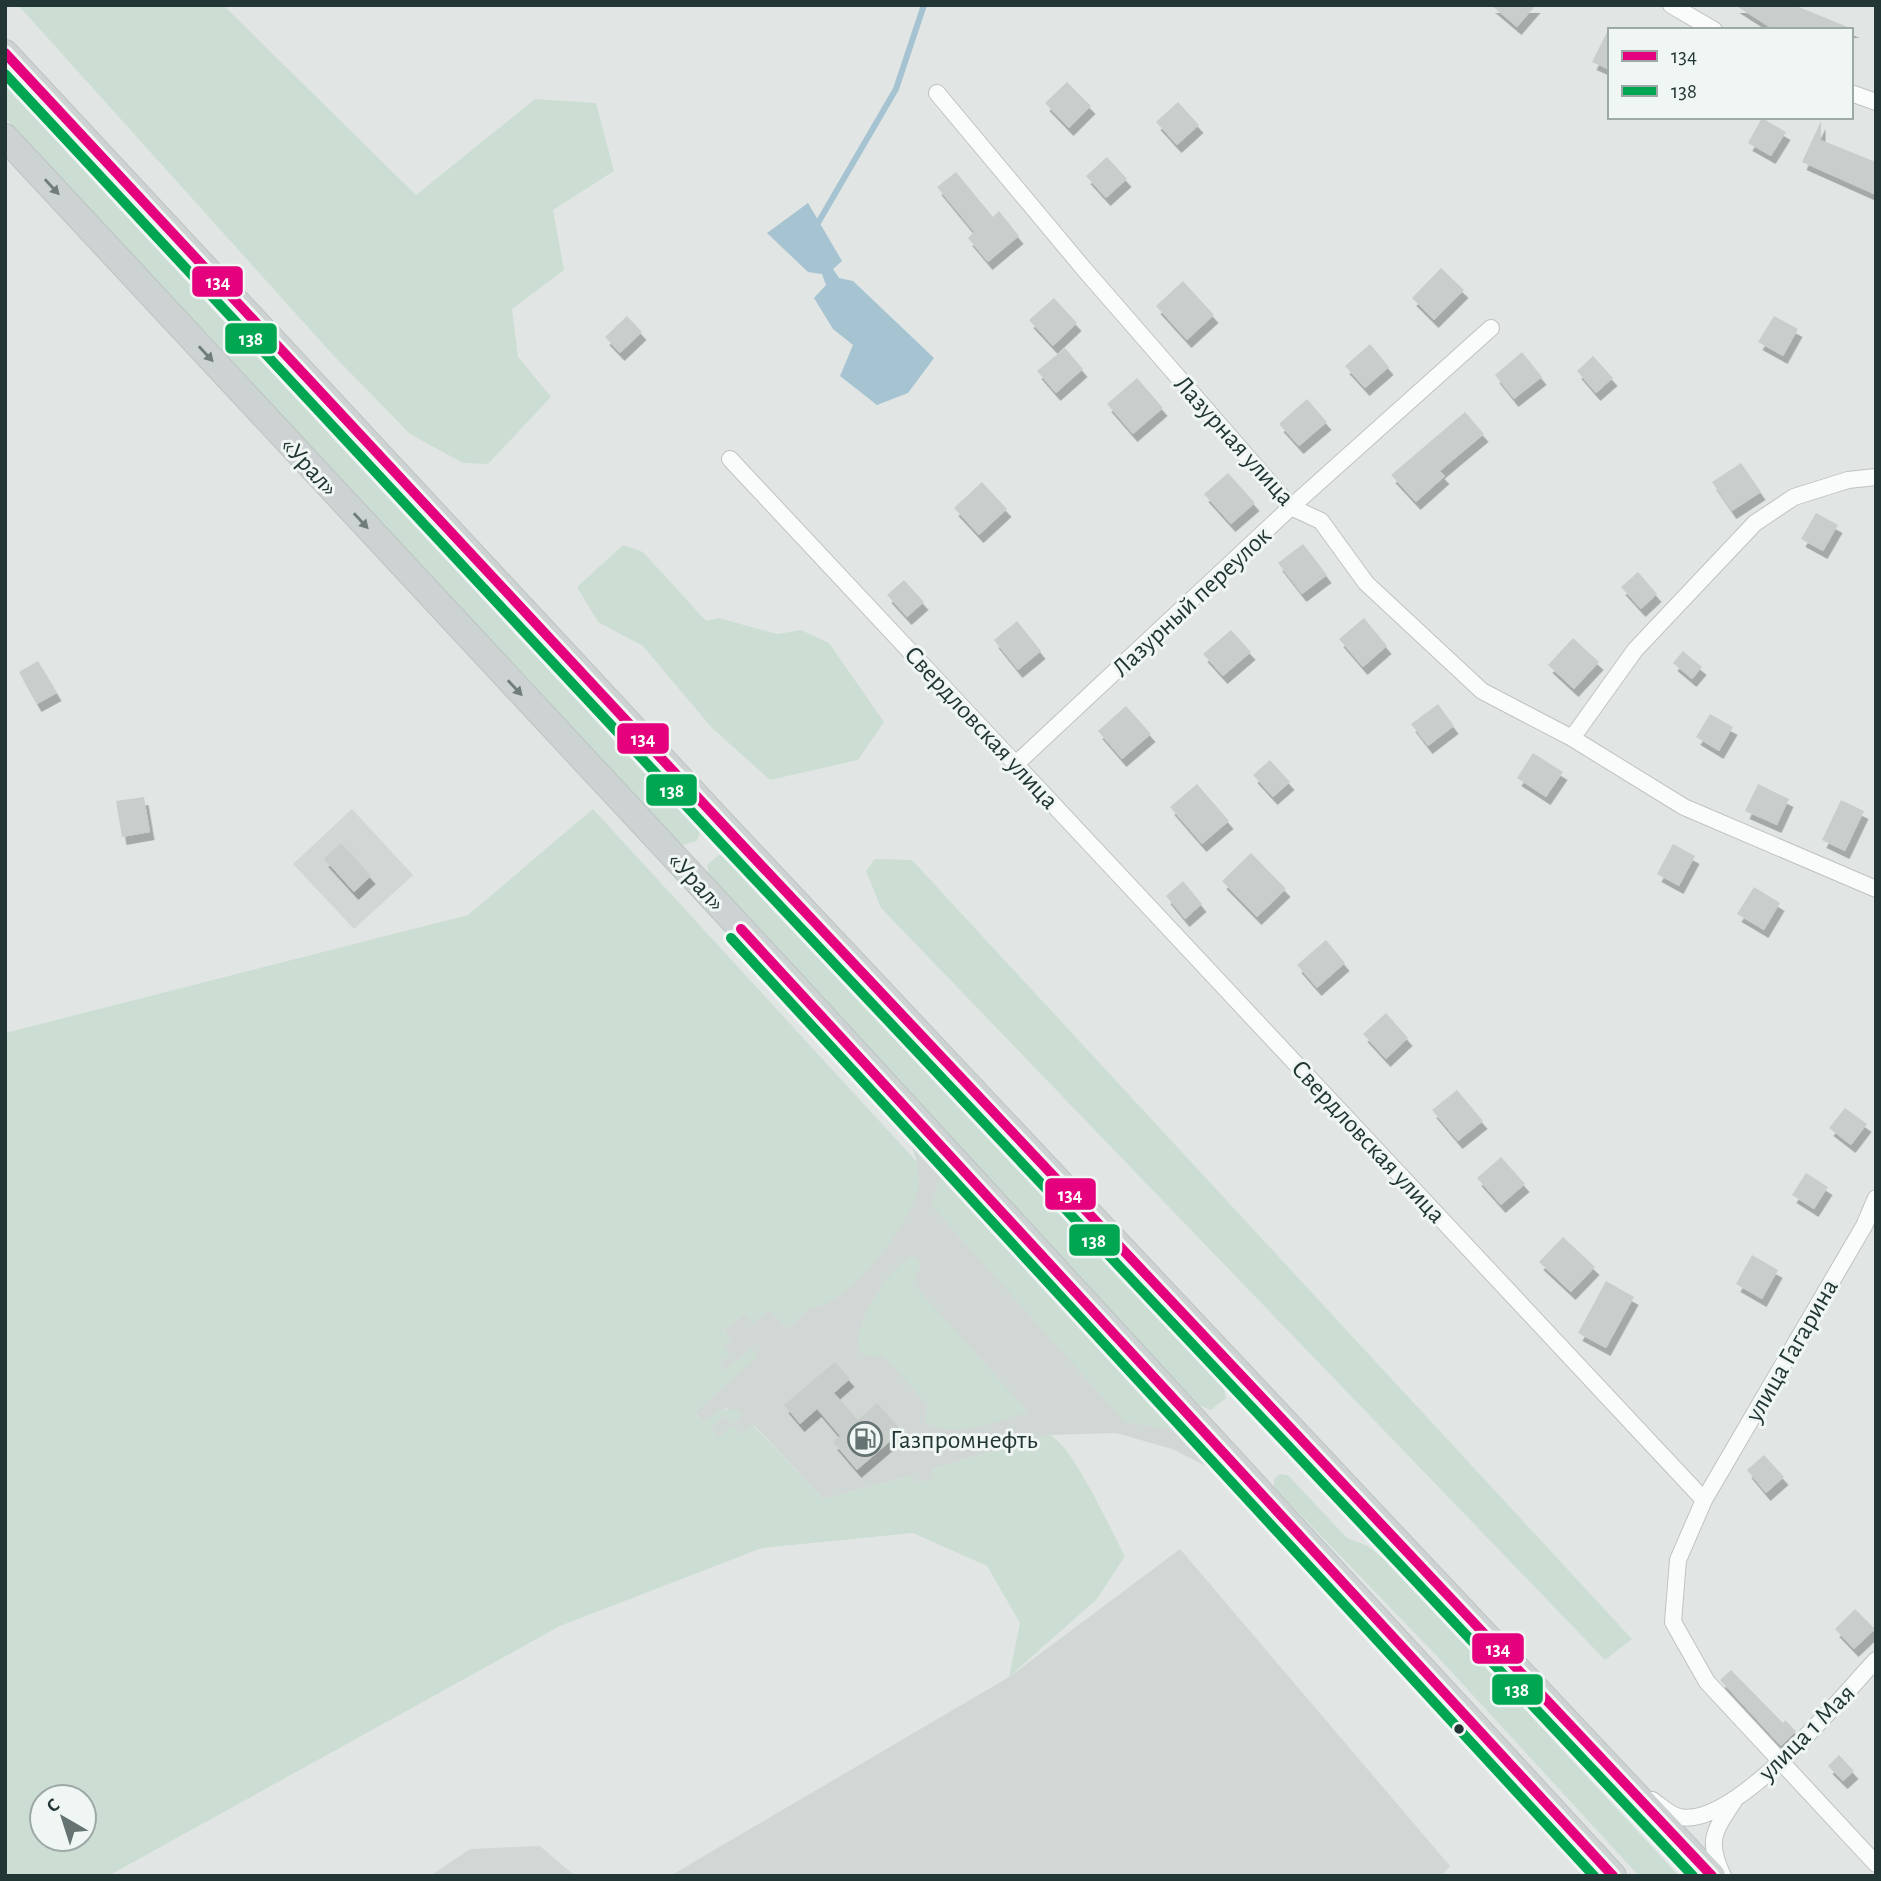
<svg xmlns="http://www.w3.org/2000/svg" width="1881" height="1881" viewBox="0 0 1881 1881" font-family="'Alegreya Sans',sans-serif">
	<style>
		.built { fill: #d0d7d5 }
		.green { fill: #ccded4; fill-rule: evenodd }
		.water { fill: #a6c3d1 }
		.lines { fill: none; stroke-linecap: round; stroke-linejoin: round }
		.stream { stroke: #a6c3d1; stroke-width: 6 }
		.building { fill: #c9cdcc; filter: url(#shadow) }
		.street-casing { stroke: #bec3c2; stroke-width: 18 }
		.primary-casing { stroke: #bcc3c2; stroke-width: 28 }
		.street { stroke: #fafbfb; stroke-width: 16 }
		.primary { stroke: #cdd3d2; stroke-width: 26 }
		.bus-1-casing { stroke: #eff6f3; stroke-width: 16 }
		.bus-2-casing { stroke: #eff6f3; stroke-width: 16 }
		.bus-1 { stroke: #e5007d; stroke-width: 10 }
		.bus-2 { stroke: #00a651; stroke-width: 10 }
		.oneway { fill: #6f7d7c }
		.bus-dot { fill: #223635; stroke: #eff6f3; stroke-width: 2.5 }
		.labels { text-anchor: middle; stroke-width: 6; stroke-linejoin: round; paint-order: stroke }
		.street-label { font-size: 26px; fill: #223635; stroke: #eff6f3 }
		.poi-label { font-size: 26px; fill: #223635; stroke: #eff6f3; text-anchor: start }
		.line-badge { stroke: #eff6f3; stroke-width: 2.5 }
		.badge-label { font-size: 19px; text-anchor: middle; font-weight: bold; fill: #fff }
	</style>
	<defs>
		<filter id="shadow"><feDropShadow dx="4.5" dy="8" stdDeviation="0" flood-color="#0004"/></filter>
	</defs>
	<rect width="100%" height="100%" fill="#e1e6e5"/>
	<path class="built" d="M352,809L413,875L354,929L293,864Z
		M909,1138L940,1177L1210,1468L1172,1449L1116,1433L1049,1435L932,1469L935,1478L915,1484L912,1476L823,1499L754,1425L741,1435L733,1426L719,1438L710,1427L725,1416L732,1424L727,1408L704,1423L695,1412L751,1349L724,1371L718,1364L722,1346L731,1339L724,1330L744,1313L769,1309L788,1328L811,1307L919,1184L917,1162Z
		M1180,1549L1450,1866L1441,1876H670L1009,1677Z
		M540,1846L575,1876H430L470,1849Z"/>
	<path class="green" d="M18,5H223L416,195L535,99L596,103L614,171L553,210L564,270L512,309L518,357L551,397L488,464L463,463L410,434L333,355Z
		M5,71L691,812L701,829L697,841L682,845L666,832L5,118Z
		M623,545L643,552L706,621L719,618L777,634L801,630L829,643L884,722L858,760L770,780L712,728L643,646L598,622L577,587Z
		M593,809L917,1162C917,1169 919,1177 919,1184C914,1220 848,1307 811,1307L788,1328L769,1310L753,1323L744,1313L724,1330L731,1339L723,1346L730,1355L719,1364L724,1371L751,1349L758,1355L695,1413L704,1423L719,1411L736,1409L743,1415L732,1424L725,1416L710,1427L719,1437L733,1426L741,1435L753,1425L823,1499L912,1476L915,1484L934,1478L932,1469L1049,1435C1072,1443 1111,1531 1125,1556L1097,1599L1009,1677L1020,1623L987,1566L913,1533L762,1548L560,1626L108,1876H5V1033L468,915ZM42,1797H84V1839H42Z
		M719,855L734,856L1222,1380L1226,1398L1211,1410L1199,1405L710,880L707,865Z
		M875,859L912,860L1632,1639L1605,1660L881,908L866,871Z
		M940,1177L1176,1430H1177L1125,1422L932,1206Z
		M912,1256L921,1263L913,1284L1028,1412C998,1421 954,1440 925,1422L928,1405L883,1355L872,1357L860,1352C849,1329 890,1266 912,1256Z
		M1280,1474L1288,1475L1347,1538L1368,1546L1392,1566L1679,1876H1639L1434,1653L1274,1487V1479Z"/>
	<path class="water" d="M808,203L842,261L833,269L839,278L853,281L934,358L908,393L877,405L840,376L853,345L833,329L814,298L826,285L822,274L808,272L767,233Z"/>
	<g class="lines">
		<path class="stream" d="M815,228L896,89L924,5"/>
	</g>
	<path class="building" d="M1491,5H1536L1517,27Z
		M1735,5H1794L1855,30H1774Z
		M1610,26V70L1592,62Z
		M1067,82L1091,106L1069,128L1045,103Z
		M1178,102L1199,125L1177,145L1156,122Z
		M1762,118L1786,132L1771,156L1748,143Z
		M1821,121V140L1876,162V195L1802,162Z
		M1107,157L1127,179L1106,198L1086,176Z
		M956,172L993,217L999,211L1019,236L988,262L968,238L974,232L937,187Z
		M1441,268L1464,290L1434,320L1412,298Z
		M1183,281L1214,315L1187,340L1156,306Z
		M1054,298L1077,323L1053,346L1029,320Z
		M627,316L642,332L620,353L605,337Z
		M1774,316L1798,329L1783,356L1758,342Z
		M1370,344L1389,367L1365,388L1345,366Z
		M1065,348L1083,369L1056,393L1037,371Z
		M1522,352L1542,377L1514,399L1495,375Z
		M1593,356L1613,378L1596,393L1577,371Z
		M1137,378L1163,408L1133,434L1107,404Z
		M1307,399L1327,422L1299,446L1279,424Z
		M1465,412L1484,434L1440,471L1445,476L1416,502L1391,475Z
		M1741,463L1761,492L1732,511L1712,482Z
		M1228,473L1255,503L1231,524L1204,494Z
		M982,482L1007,509L979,535L954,508Z
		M1816,513L1838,525L1823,551L1801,539Z
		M1303,544L1327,575L1302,594L1278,563Z
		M1638,572L1657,594L1641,609L1621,587Z
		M904,580L924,602L907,617L887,595Z
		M1364,618L1387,646L1363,667L1339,639Z
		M1017,621L1041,651L1018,670L994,640Z
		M1231,630L1251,652L1223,676L1203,654Z
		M1573,638L1599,662L1574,689L1548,665Z
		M1683,651L1702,667L1692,679L1673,663Z
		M38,661L57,693L37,704L19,672Z
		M1438,704L1454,726L1428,746L1411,724Z
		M1126,706L1151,734L1122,759L1098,731Z
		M1710,714L1733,727L1719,751L1696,737Z
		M1533,753L1563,772L1546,797L1517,778Z
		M1270,760L1290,782L1273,797L1253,775Z
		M1197,784L1229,821L1202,844L1170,807Z
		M1758,784L1789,799L1777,825L1745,811Z
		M144,797L150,832L122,837L116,801Z
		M1841,800L1864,811L1845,851L1822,840Z
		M341,843L371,876L354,892L324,859Z
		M1673,844L1695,856L1679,886L1657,874Z
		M1251,853L1286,889L1257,917L1222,881Z
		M1183,881L1202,904L1185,919L1166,896Z
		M1754,887L1780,903L1764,930L1737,914Z
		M1326,940L1345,963L1317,988L1297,965Z
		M1386,1013L1408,1038L1386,1059L1363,1034Z
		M1457,1090L1483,1121L1458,1141L1432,1110Z
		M1845,1108L1867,1124L1851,1145L1829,1128Z
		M1501,1157L1525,1184L1501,1205L1477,1178Z
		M1806,1173L1828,1187L1814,1209L1792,1195Z
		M1563,1237L1595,1267L1571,1292L1539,1262Z
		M1752,1255L1778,1270L1762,1299L1736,1284Z
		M1606,1281L1634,1297L1606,1348L1578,1333Z
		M835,1362L850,1379L834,1393L858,1420L877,1403L902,1431L857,1470L833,1442L840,1436L817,1409L800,1424L784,1405Z
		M1764,1455L1784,1477L1766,1493L1747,1470Z
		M1855,1609L1875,1629L1854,1649L1835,1629Z
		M1731,1670L1783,1723L1785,1720L1796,1731L1781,1746L1720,1680Z
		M1839,1755L1854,1771L1843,1781L1828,1766Z"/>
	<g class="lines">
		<g class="street-casing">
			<path id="street" d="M1671,5L1714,30
				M937,93L1084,269L1291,507L1321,521L1366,583L1482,691L1572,738L1684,807L1876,889
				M1851,93L1876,102
				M730,459L1704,1500
				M1572,738L1635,650L1755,523L1794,497L1848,480L1876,477
				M1017,763L1291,507L1491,328
				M1876,1198L1864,1226L1704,1500L1678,1560L1673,1622L1707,1682L1876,1864
				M1652,1800C1660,1805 1671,1816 1680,1817C1736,1828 1840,1698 1876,1660
				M1723,1876C1706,1841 1714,1831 1734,1801"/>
		</g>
		<g class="primary-casing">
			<path id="primary" d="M5,53L727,829L1712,1876
				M5,137L787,978L1613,1876"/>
		</g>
		<use href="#street" class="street"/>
		<use href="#primary" class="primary"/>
		<g class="bus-1-casing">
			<path id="bus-1" d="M5,53L727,829L1712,1876
				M741,929L1613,1876"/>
		</g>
		<g class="bus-2-casing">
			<path id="bus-2" d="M5,74L717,839L1693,1876
				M731,938L1594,1876"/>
		</g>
		<use href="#bus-1" class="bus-1"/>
		<use href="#bus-2" class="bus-2"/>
	</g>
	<defs><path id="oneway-solid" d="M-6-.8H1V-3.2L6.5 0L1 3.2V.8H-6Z" transform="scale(1.75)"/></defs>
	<g class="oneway">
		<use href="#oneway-solid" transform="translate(52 187) rotate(47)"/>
		<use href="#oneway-solid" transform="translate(206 354) rotate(47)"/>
		<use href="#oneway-solid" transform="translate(361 521) rotate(47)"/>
		<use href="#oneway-solid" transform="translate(515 688) rotate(47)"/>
	</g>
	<defs>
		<g id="fuel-ring" transform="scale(1.75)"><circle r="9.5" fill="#eff6f3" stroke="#657473" stroke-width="1.5"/><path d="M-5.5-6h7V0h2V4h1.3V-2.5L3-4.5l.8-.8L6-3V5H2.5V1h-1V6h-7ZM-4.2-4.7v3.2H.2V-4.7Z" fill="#657473"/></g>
	</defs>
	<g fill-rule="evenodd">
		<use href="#fuel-ring" x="865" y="1439"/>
	</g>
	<circle class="bus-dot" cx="1459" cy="1729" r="6"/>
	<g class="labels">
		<g class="street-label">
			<text transform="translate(1235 440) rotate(48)" y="9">Лазурная улица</text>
			<text transform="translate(310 466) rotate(47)" y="9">«Урал»</text>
			<text transform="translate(1191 601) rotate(-43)" y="9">Лазурный переулок</text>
			<text transform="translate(982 727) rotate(47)" y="9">Свердловская улица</text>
			<text transform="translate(697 881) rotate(47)" y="9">«Урал»</text>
			<text transform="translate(1369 1141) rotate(47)" y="9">Свердловская улица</text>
			<text transform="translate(1791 1350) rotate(-60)" y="9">улица Гагарина</text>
			<text transform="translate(1806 1732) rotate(-45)" y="9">улица 1 Мая</text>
		</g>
		<g class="poi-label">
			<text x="890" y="1448">Газпромнефть</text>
		</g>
	</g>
	<g class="line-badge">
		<rect x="191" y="265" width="53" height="33" rx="7" fill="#e5007d"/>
		<rect x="224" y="322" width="54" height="33" rx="7" fill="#00a651"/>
		<rect x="616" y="722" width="54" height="33" rx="7" fill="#e5007d"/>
		<rect x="645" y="773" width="53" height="34" rx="7" fill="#00a651"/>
		<rect x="1044" y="1177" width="53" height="34" rx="7" fill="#e5007d"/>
		<rect x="1068" y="1223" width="53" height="34" rx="7" fill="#00a651"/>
		<rect x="1471" y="1632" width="54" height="33" rx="7" fill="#e5007d"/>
		<rect x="1491" y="1673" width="53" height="33" rx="7" fill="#00a651"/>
	</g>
	<g class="badge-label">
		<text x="218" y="288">134</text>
		<text x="251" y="345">138</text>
		<text x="643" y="745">134</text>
		<text x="672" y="797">138</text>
		<text x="1070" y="1201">134</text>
		<text x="1094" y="1247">138</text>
		<text x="1498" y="1655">134</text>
		<text x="1517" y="1696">138</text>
	</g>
	<rect width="1881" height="1881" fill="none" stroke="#223635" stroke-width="14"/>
	<rect x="1608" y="28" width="245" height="91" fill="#eff6f3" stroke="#9da9a7" stroke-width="2"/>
	<rect x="1622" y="51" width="35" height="10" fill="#e5007d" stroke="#9da9a7" stroke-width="2"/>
	<text x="1671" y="63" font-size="21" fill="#223635">134</text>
	<rect x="1622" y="86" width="35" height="10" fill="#00a651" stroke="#9da9a7" stroke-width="2"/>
	<text x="1671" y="98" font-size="21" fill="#223635">138</text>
	<g transform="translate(63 1818) rotate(321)"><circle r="33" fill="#eff6f3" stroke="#9da9a7" stroke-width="2"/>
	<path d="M0-5L12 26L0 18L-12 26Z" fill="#657473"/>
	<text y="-10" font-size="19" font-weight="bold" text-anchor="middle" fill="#223635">С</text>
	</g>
</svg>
